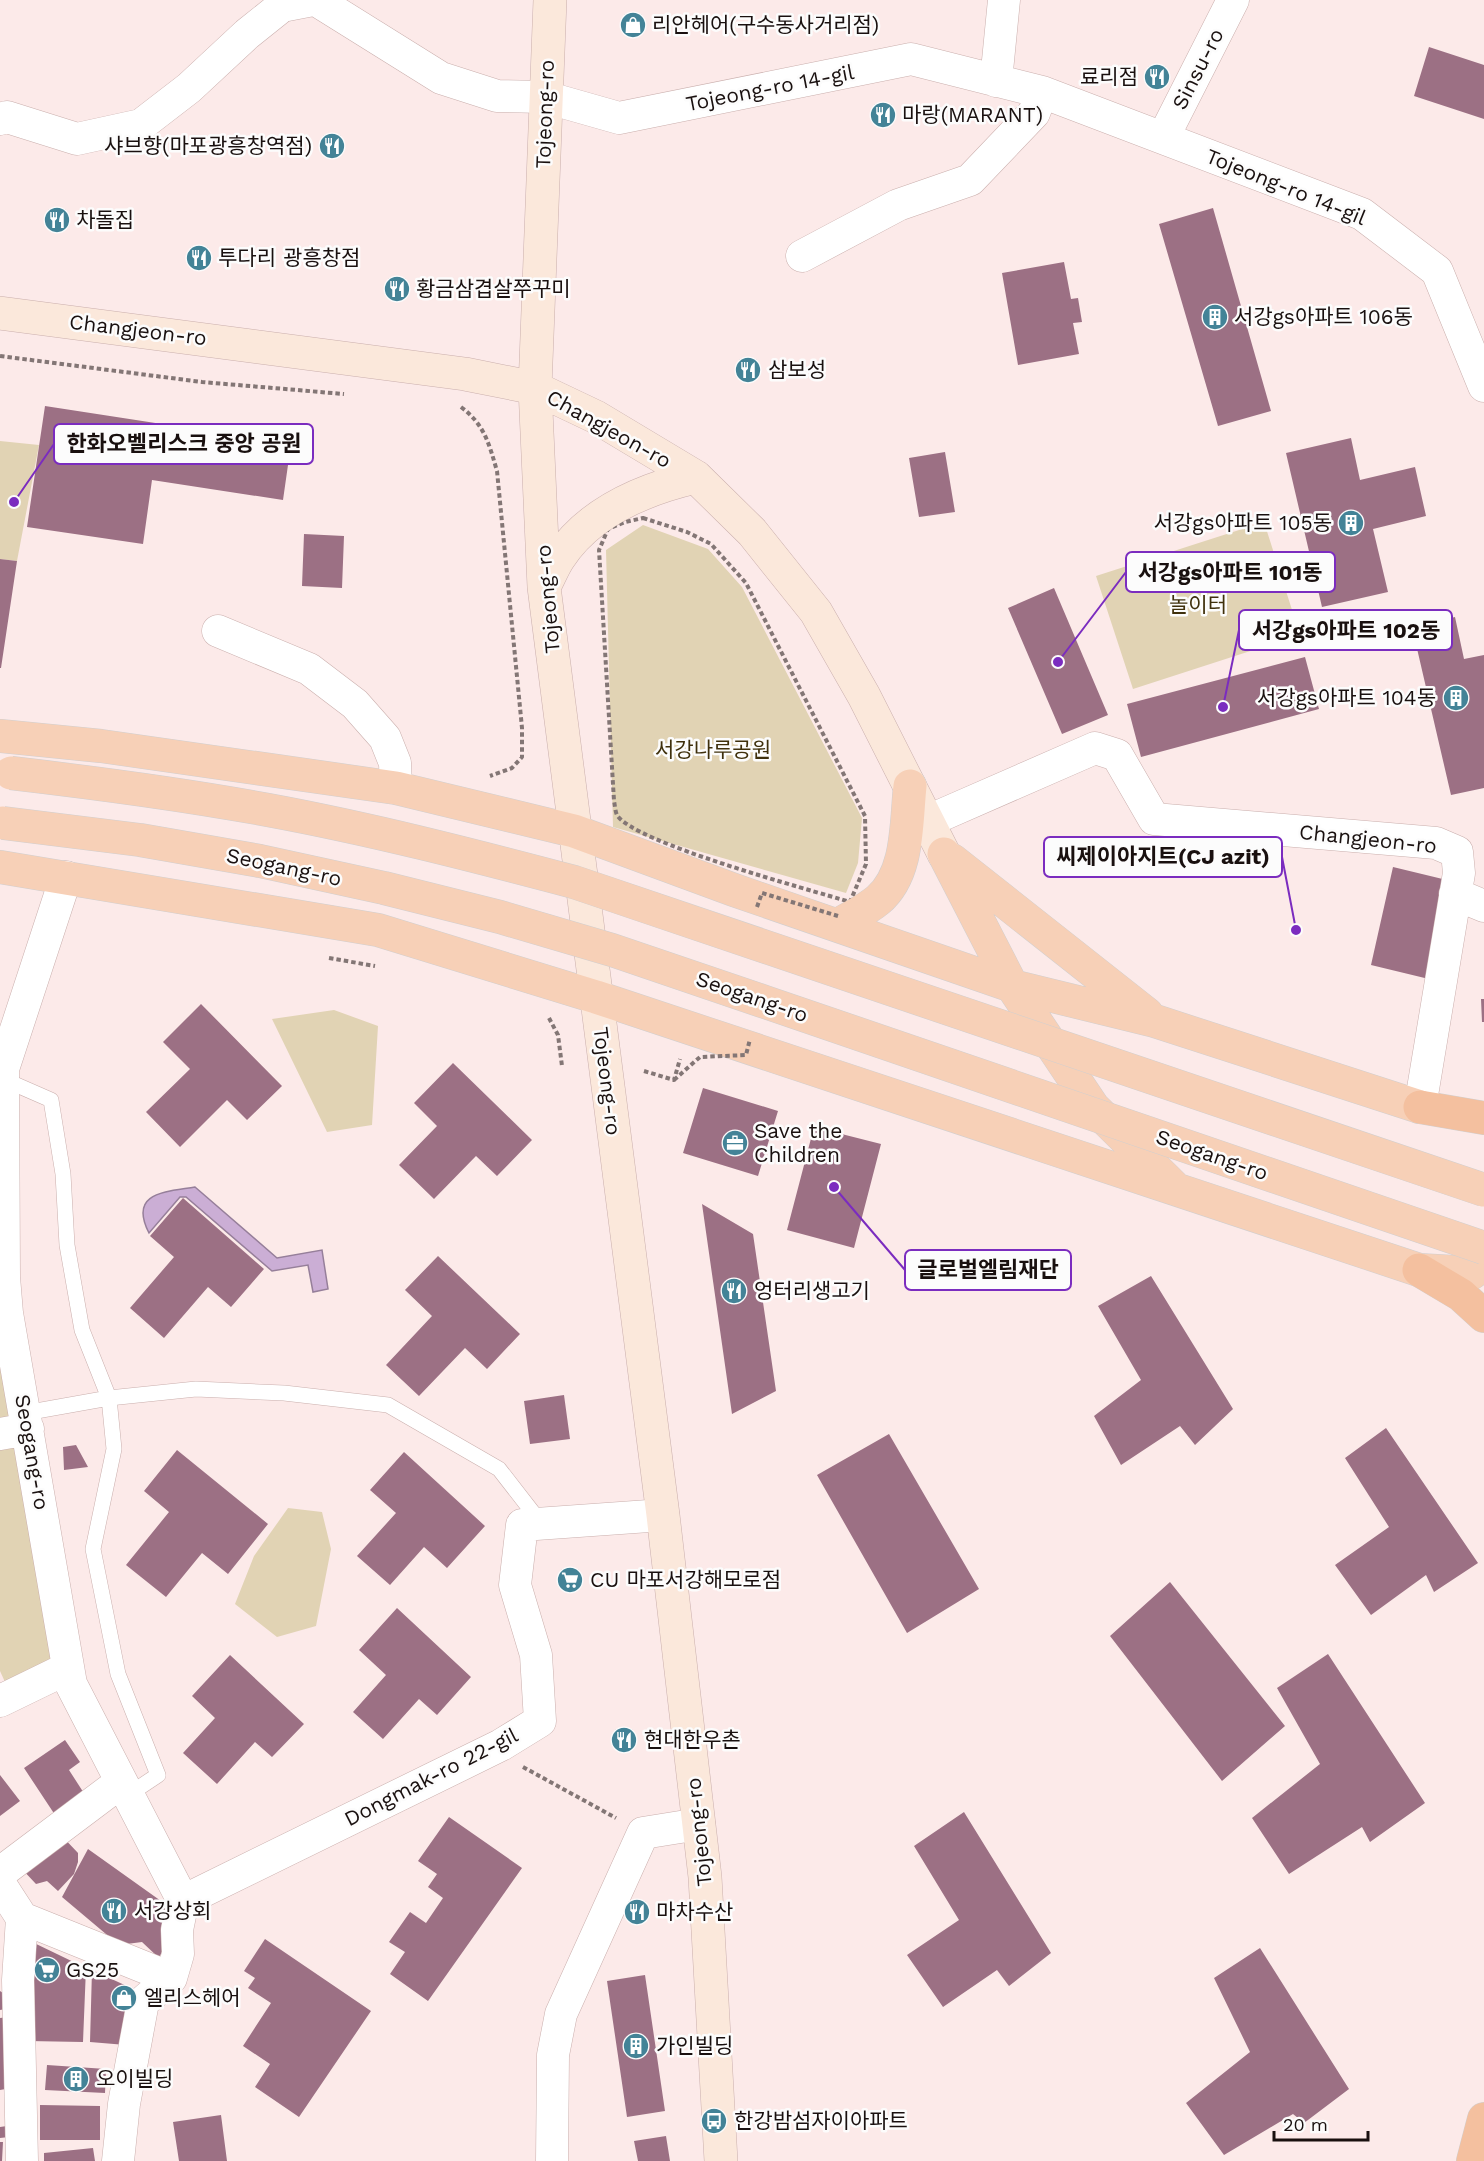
<svg xmlns="http://www.w3.org/2000/svg" width="1484" height="2161" viewBox="0 0 1484 2161" font-family="'Work Sans','Noto Sans KR',sans-serif">
	<style>
		.green { fill: #e1d3b4 }
		.water { fill: #cbaed5; stroke: #967f9a; stroke-width: 1.5 }
		.building { fill: #9c7084 }
		.lines { fill: none; stroke-linecap: round; stroke-linejoin: round }
		.service-casing { stroke: #caafad; stroke-width: 16 }
		.minor-casing { stroke: #caafad; stroke-width: 33 }
		.secondary-casing { stroke: #caafad; stroke-width: 34 }
		.primary-casing { stroke: #d1cfcf; stroke-width: 34 }
		.trunk-casing { stroke: #d1cfcf; stroke-width: 34 }
		.path { stroke: #837675; stroke-width: 4; stroke-dasharray: 4.5 3; stroke-linecap: butt }
		.service { stroke: #fff; stroke-width: 15 }
		.minor { stroke: #fff; stroke-width: 32 }
		.secondary { stroke: #fbe8db; stroke-width: 33 }
		.primary { stroke: #f7d0b7; stroke-width: 33 }
		.trunk { stroke: #f4c09f; stroke-width: 33 }
		.primary-bridge-casing { stroke: #d1cfcf; stroke-width: 34; stroke-linecap: butt }
		.path-bridge { stroke: #837675; stroke-width: 4; stroke-dasharray: 4.5 3; stroke-linecap: butt }
		.primary-bridge { stroke: #f7d0b7; stroke-width: 33 }
		.labels { text-anchor: middle; stroke-width: 5; stroke-linejoin: round; paint-order: stroke }
		.poi-label { font-size: 21px; fill: #19100f; stroke: #fcfcfc; text-anchor: start }
		.street-label { font-size: 21px; fill: #19100f; stroke: #fcfcfc }
		.park-label { font-size: 21px; fill: #3f300c; stroke: #fcfcfc }
		.leader { fill: none; stroke: #7b2cbf; stroke-width: 2 }
		.callout-dot { fill: #7b2cbf; stroke: #fcfcfc; stroke-width: 2 }
		.callout { fill: #fcfcfc; stroke: #7b2cbf; stroke-width: 2 }
		.callout-label { font-size: 22px; text-anchor: middle; font-weight: bold; fill: #19100f }
	</style>
	<rect width="100%" height="100%" fill="#fceae9"/>
	<path class="green" d="M0,441L39,445L17,561L0,559Z
		M1264,522L1300,635L1133,689L1096,576Z
		M643,525L708,549L742,587L862,818L858,863L846,893L613,827L606,550Z
		M334,1010L378,1026L372,1125L327,1132L272,1019Z
		M0,1332L16,1422L0,1424Z
		M19,1444L54,1659L5,1682L0,1671V1447Z
		M288,1508L322,1512L331,1549L316,1626L277,1637L235,1604L254,1556Z"/>
	<path class="water" d="M195,1187L277,1258L322,1250L328,1289L313,1292L308,1265L272,1271L186,1197H180L149,1233C128,1192 166,1192 195,1187Z"/>
	<path class="building" d="M1429,47L1484,65V119L1414,96Z
		M1213,208L1271,411L1218,426L1159,224Z
		M1064,262L1071,299L1078,298L1082,322L1073,323L1079,354L1018,365L1002,273Z
		M45,406L291,444L283,500L152,480L143,544L27,527Z
		M1351,438L1360,480L1415,467L1426,516L1373,529L1388,592L1322,607L1286,453Z
		M945,452L955,512L919,517L909,458Z
		M304,534L344,536L342,588L302,586Z
		M0,559L17,561L1,668H0Z
		M1054,588L1108,715L1062,734L1008,608Z
		M1455,617L1464,659L1484,655V788L1451,795L1412,627Z
		M1305,657L1319,709L1141,757L1127,704Z
		M1393,867L1455,882L1433,980L1371,965Z
		M1481,999H1484V1022H1482Z
		M201,1004L282,1086L247,1120L227,1100L180,1147L146,1112L190,1069L163,1042Z
		M453,1063L532,1140L497,1176L476,1156L434,1199L399,1165L437,1126L414,1103Z
		M703,1088L778,1111L758,1176L683,1153Z
		M814,1127L881,1144L854,1248L787,1230Z
		M183,1198L264,1269L231,1307L208,1287L164,1338L130,1308L174,1257L150,1236Z
		M702,1204L753,1234L776,1391L732,1414Z
		M438,1256L520,1334L487,1369L465,1348L419,1396L386,1365L432,1316L405,1290Z
		M1151,1276L1233,1409L1195,1445L1180,1426L1121,1465L1094,1416L1141,1380L1098,1306Z
		M564,1395L570,1439L530,1444L524,1401Z
		M1386,1428L1478,1563L1434,1592L1426,1575L1371,1615L1335,1565L1389,1527L1345,1458Z
		M889,1434L979,1589L907,1633L817,1475Z
		M76,1445L88,1467L64,1470L63,1447Z
		M177,1450L268,1524L228,1574L202,1553L166,1597L126,1565L169,1512L144,1491Z
		M404,1452L485,1526L447,1568L424,1547L390,1585L357,1556L396,1513L370,1490Z
		M1170,1582L1285,1726L1222,1781L1110,1636Z
		M397,1608L471,1677L437,1715L419,1699L383,1739L353,1712L386,1675L359,1650Z
		M1328,1654L1425,1803L1370,1842L1362,1827L1289,1874L1252,1818L1320,1764L1277,1688Z
		M230,1655L304,1724L272,1757L255,1742L217,1784L183,1753L215,1718L192,1696Z
		M65,1740L80,1762L69,1770L89,1801L59,1821L24,1768Z
		M0,1775L20,1801L0,1816Z
		M964,1812L1051,1953L1009,1986L997,1970L943,2007L907,1955L959,1920L914,1846Z
		M449,1817L522,1868L428,2001L390,1974L405,1952L389,1942L410,1912L426,1923L443,1898L428,1887L437,1874L418,1861Z
		M60,1834L78,1853V1862L74,1874L58,1891L47,1881L36,1884L20,1867Z
		M88,1849L168,1906L171,1933L159,1958L142,1942L119,1945L62,1897Z
		M265,1939L371,2011L299,2117L255,2087L270,2064L243,2046L271,2003L248,1988L255,1978L244,1971Z
		M30,1941L86,1968L83,2042L28,2041Z
		M1260,1948L1349,2089L1304,2123L1293,2114L1224,2155L1186,2103L1250,2052L1214,1978Z
		M92,1970L142,1993L126,2045L90,2042Z
		M645,1975L665,2111L627,2117L607,1981Z
		M0,1991L6,1995V2009L0,2010Z
		M8,2017L17,2087L0,2090V2018Z
		M47,2065L106,2069L105,2093L45,2090Z
		M40,2105L100,2106V2140H40Z
		M221,2115L227,2161H179L173,2122Z
		M7,2126L9,2137L0,2138V2127Z
		M666,2136L670,2161H638L634,2141Z
		M0,2142H3L2,2161H0Z
		M93,2148L95,2161H44V2153Z"/>
	<g class="lines">
		<g class="service-casing">
			<path id="service" d="M3,1079L51,1100L63,1174L67,1245L82,1330L109,1398L114,1449L93,1549L118,1674L158,1775L128,1795
				M25,1413L109,1398L196,1389L284,1393L388,1405L499,1469L541,1523"/>
		</g>
		<g class="minor-casing">
			<path id="minor" d="M316,0L441,78L497,96L545,97L619,118L911,59L1042,92L1362,214L1437,271L1484,386
				M996,81L1004,0
				M0,119L7,117L77,139L141,125L189,88L247,34L282,6L313,0
				M1163,138L1233,0
				M802,256L898,205L970,180L1034,113L1042,92
				M218,631L309,669L355,704L385,738L395,763L396,788
				M928,821L1095,748L1117,755L1154,819L1436,843L1457,852L1459,873L1420,1107
				M66,877L3,1069L4,1277L7,1313L71,1684L183,1901
				M1455,894L1484,906
				M0,1434L28,1429
				M0,1701L68,1668
				M0,1873L121,1782
				M0,1884L22,1918L171,1978
				M22,2161L18,1980L22,1918
				M118,2161L124,2104L143,2002L171,1978L178,1954L177,1930L183,1901L501,1745L540,1721L536,1655L515,1585L522,1525L663,1515
				M552,2161L553,2055L561,2014L643,1833L699,1824"/>
		</g>
		<g class="secondary-casing">
			<path id="secondary" d="M550,0L535,388L544,587L663,1515L705,1877L721,2161
				M0,313L465,374L535,388L596,417L696,477L752,532L816,612L864,696L944,854
				M544,587C549,578 553,567 559,558C589,512 644,489 696,477"/>
		</g>
		<g class="primary-casing">
			<path id="primary" d="M0,736L101,746L396,788L574,831L734,890L1012,986L1155,1021L1420,1107
				M944,854L1012,986L1093,1107L1173,1186
				M952,860L1147,1014
				M0,867L378,930L596,997L1419,1270L1472,1273L1484,1264
				M838,925C851,917 866,910 878,900C909,874 906,823 910,786"/>
		</g>
		<g class="trunk-casing">
			<path id="trunk" d="M1420,1107L1484,1118
				M1419,1270L1461,1295L1484,1316
				M1473,2161L1484,2119"/>
		</g>
		<path class="path" d="M0,356L202,382L344,394
			M461,407C485,425 489,444 497,471L522,728V757L512,768L490,776
			M643,518L687,532L711,544L746,583L865,816L866,864L850,902C811,890 634,843 617,815C615,811 615,805 614,801L599,550L608,529L625,522Z
			M329,958L375,966
			M549,1018L558,1035L562,1066
			M644,1071L674,1080L680,1059
			M523,1767L616,1818"/>
		<use href="#service" class="service"/>
		<use href="#minor" class="minor"/>
		<use href="#secondary" class="secondary"/>
		<use href="#primary" class="primary"/>
		<use href="#trunk" class="trunk"/>
		<g class="primary-bridge-casing">
			<path id="primary-bridge" d="M11,773C97,783 182,794 268,810C371,829 472,855 574,882L1484,1190
				M3,823L140,840L260,861L384,888L500,917L612,950L768,1003L1484,1248"/>
		</g>
		<path class="path-bridge" d="M757,907L762,893L838,916
			M674,1080L700,1057L746,1055L750,1039"/>
		<use href="#primary-bridge" class="primary-bridge"/>
	</g>
	<defs>
		<g id="shop-disc" transform="scale(1.35)"><circle r="9.5" fill="#438397" stroke="#fcfcfc"/><path d="M-5-2.5h2.3a2.7 3.5 0 0 1 5.4 0H5L5.5 6h-11ZM-1.5-2.5h3a1.5 2.3 0 0 0-3 0Z" fill="#fff"/></g>
		<g id="restaurant-disc" transform="scale(1.35)"><circle r="9.5" fill="#438397" stroke="#fcfcfc"/><path d="M-5-6h1v4h1v-4h1v4h1v-4h1v5L-1.5 .5V6h-2V.5L-5-1ZM5-6V6H3V1.5H1.5Q1.5-4 5-6Z" fill="#fff"/></g>
		<g id="building-disc" transform="scale(1.35)"><circle r="9.5" fill="#438397" stroke="#fcfcfc"/><path d="M-4-6H4V6H1V3H-1V6H-4ZM-2.5-4.3h1.7v1.8h-1.7ZM.8-4.3h1.7v1.8H.8ZM-2.5-1h1.7V.8h-1.7ZM.8-1h1.7V.8H.8Z" fill="#fff"/></g>
		<g id="office-disc" transform="scale(1.35)"><circle r="9.5" fill="#438397" stroke="#fcfcfc"/><path d="M-6-3h4V-5.5h4V-3h4V5H-6ZM-1-4.5V-3h2v-1.5ZM-6 0V1H6V0Z" fill="#fff"/></g>
		<g id="supermarket-disc" transform="scale(1.35)"><circle r="9.5" fill="#438397" stroke="#fcfcfc"/><path d="M-6-5.5h2.5l.6 2H6L4.5 2H-2.5L-4.4-4H-6ZM-1.5 3.2a1.3 1.3 0 1 0 .1 0ZM3 3.2a1.3 1.3 0 1 0 .1 0Z" fill="#fff"/></g>
		<g id="bus-disc" transform="scale(1.35)"><circle r="9.5" fill="#438397" stroke="#fcfcfc"/><path d="M-5-6H5V4H4V6H2V4H-2V6H-4V4H-5ZM-3.5-4V0h7V-4ZM-3.5 1.2v1.5H-2V1.2ZM2 1.2v1.5H3.5V1.2Z" fill="#fff"/></g>
	</defs>
	<g fill-rule="evenodd">
		<use href="#shop-disc" x="633" y="25"/>
		<use href="#restaurant-disc" x="1157" y="77"/>
		<use href="#restaurant-disc" x="883" y="115"/>
		<use href="#restaurant-disc" x="332" y="146"/>
		<use href="#restaurant-disc" x="57" y="220"/>
		<use href="#restaurant-disc" x="199" y="258"/>
		<use href="#restaurant-disc" x="397" y="289"/>
		<use href="#building-disc" x="1215" y="317"/>
		<use href="#restaurant-disc" x="748" y="370"/>
		<use href="#building-disc" x="1351" y="523"/>
		<use href="#building-disc" x="1456" y="698"/>
		<use href="#office-disc" x="735" y="1143"/>
		<use href="#restaurant-disc" x="734" y="1291"/>
		<use href="#supermarket-disc" x="570" y="1580"/>
		<use href="#restaurant-disc" x="624" y="1740"/>
		<use href="#restaurant-disc" x="114" y="1911"/>
		<use href="#restaurant-disc" x="637" y="1912"/>
		<use href="#supermarket-disc" x="47" y="1970"/>
		<use href="#shop-disc" x="124" y="1998"/>
		<use href="#building-disc" x="636" y="2046"/>
		<use href="#building-disc" x="76" y="2079"/>
		<use href="#bus-disc" x="714" y="2121"/>
	</g>
	<g class="labels">
		<g class="poi-label">
			<text x="652" y="32">리안헤어(구수동사거리점)</text>
			<text x="1138" y="84" text-anchor="end">료리점</text>
			<text x="902" y="122">마랑(MARANT)</text>
			<text x="312" y="153" text-anchor="end">샤브향(마포광흥창역점)</text>
			<text x="76" y="227">차돌집</text>
			<text x="218" y="265">투다리 광흥창점</text>
			<text x="416" y="296">황금삼겹살쭈꾸미</text>
			<text x="1234" y="324">서강gs아파트 106동</text>
			<text x="768" y="377">삼보성</text>
			<text x="1332" y="530" text-anchor="end">서강gs아파트 105동</text>
			<text x="1436" y="705" text-anchor="end">서강gs아파트 104동</text>
			<text x="754" y="1138">Save the<tspan x="754" dy="24">Children</tspan></text>
			<text x="754" y="1298">엉터리생고기</text>
			<text x="590" y="1587">CU 마포서강해모로점</text>
			<text x="644" y="1747">현대한우촌</text>
			<text x="134" y="1918">서강상회</text>
			<text x="656" y="1919">마차수산</text>
			<text x="66" y="1977">GS25</text>
			<text x="144" y="2005">엘리스헤어</text>
			<text x="656" y="2053">가인빌딩</text>
			<text x="96" y="2086">오이빌딩</text>
			<text x="734" y="2128">한강밤섬자이아파트</text>
		</g>
		<g class="street-label">
			<text transform="translate(1198 69) rotate(-63)" y="7">Sinsu-ro</text>
			<text transform="translate(770 88) rotate(-11)" y="7">Tojeong-ro 14-gil</text>
			<text transform="translate(545 114) rotate(-88)" y="7">Tojeong-ro</text>
			<text transform="translate(1286 187) rotate(22)" y="7">Tojeong-ro 14-gil</text>
			<text transform="translate(138 330) rotate(7)" y="7">Changjeon-ro</text>
			<text transform="translate(609 429) rotate(29)" y="7">Changjeon-ro</text>
			<text transform="translate(548 599) rotate(-95)" y="7">Tojeong-ro</text>
			<text transform="translate(1368 839) rotate(6)" y="7">Changjeon-ro</text>
			<text transform="translate(284 867) rotate(12)" y="7">Seogang-ro</text>
			<text transform="translate(752 997) rotate(19)" y="7">Seogang-ro</text>
			<text transform="translate(607 1081) rotate(83)" y="7">Tojeong-ro</text>
			<text transform="translate(1212 1155) rotate(19)" y="7">Seogang-ro</text>
			<text transform="translate(32 1452) rotate(80)" y="7">Seogang-ro</text>
			<text transform="translate(431 1777) rotate(-27)" y="7">Dongmak-ro 22-gil</text>
			<text transform="translate(699 1832) rotate(-96)" y="7">Tojeong-ro</text>
		</g>
		<g class="park-label">
			<text x="1198" y="612">놀이터</text>
			<text x="713" y="757">서강나루공원</text>
		</g>
	</g>
	<path class="leader" d="M14 502L54 444M1058 662L1126 572M1223 707L1239 630M1296 930L1282 857M834 1187L905 1270"/>
	<g class="callout-dot">
		<circle cx="14" cy="502" r="6"/>
		<circle cx="1058" cy="662" r="6"/>
		<circle cx="1223" cy="707" r="6"/>
		<circle cx="1296" cy="930" r="6"/>
		<circle cx="834" cy="1187" r="6"/>
	</g>
	<g class="callout">
		<rect x="54" y="424" width="259" height="40" rx="6"/>
		<rect x="1126" y="552" width="209" height="40" rx="6"/>
		<rect x="1239" y="610" width="213" height="40" rx="6"/>
		<rect x="1044" y="837" width="238" height="40" rx="6"/>
		<rect x="905" y="1250" width="166" height="40" rx="6"/>
	</g>
	<g class="callout-label">
		<text x="184" y="451">한화오벨리스크 중앙 공원</text>
		<text x="1230" y="580">서강gs아파트 101동</text>
		<text x="1346" y="638">서강gs아파트 102동</text>
		<text x="1163" y="864">씨제이아지트(CJ azit)</text>
		<text x="988" y="1277">글로벌엘림재단</text>
	</g>
	<path d="M1274 2131v9h94v-9" fill="none" stroke="#19100f" stroke-width="3"/>
	<text x="1283" y="2131" font-size="18" fill="#19100f" stroke="#fcfcfc" stroke-width="4.5" paint-order="stroke">20 m</text>
</svg>
